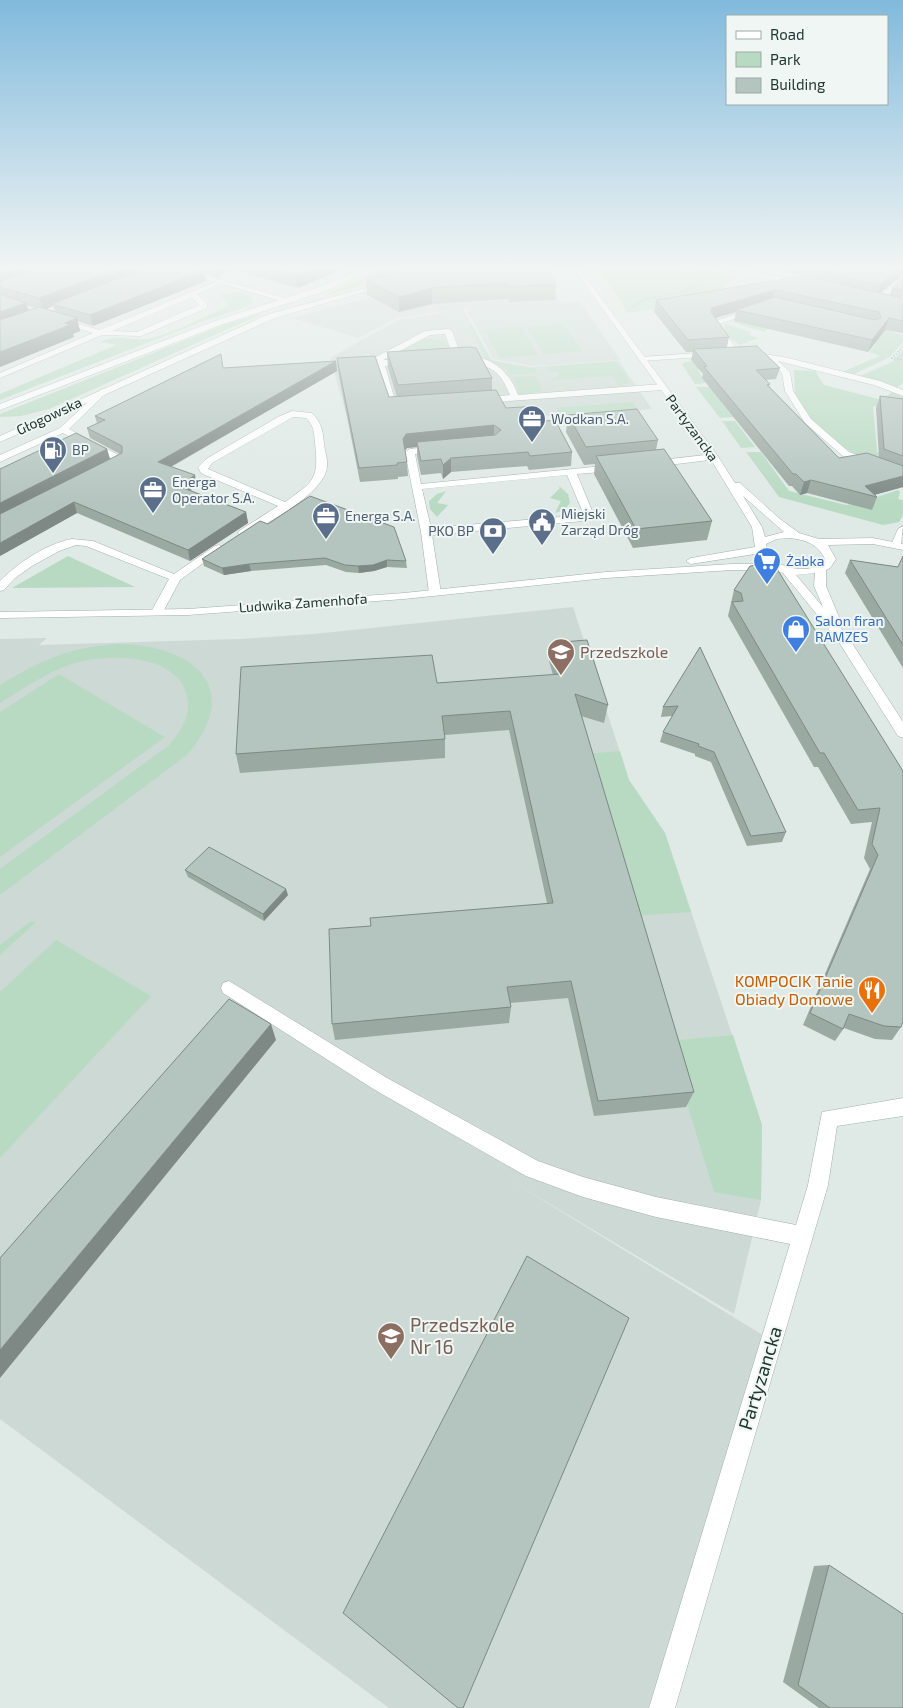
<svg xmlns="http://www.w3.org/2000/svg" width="903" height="1708" viewBox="0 0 903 1708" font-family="'Exo 2',sans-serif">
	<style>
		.built { fill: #cdd9d4 }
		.green { fill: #b8dac2 }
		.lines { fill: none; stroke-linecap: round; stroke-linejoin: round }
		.lane-casing { stroke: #a2b0ac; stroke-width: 1 }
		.street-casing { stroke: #a2b0ac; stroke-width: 1 }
		.secondary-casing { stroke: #9fb5ad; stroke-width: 1 }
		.path { stroke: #80ac9e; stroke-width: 2; stroke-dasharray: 1 2; stroke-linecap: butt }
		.lane { fill: #fff; fill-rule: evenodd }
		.street { fill: #fff; fill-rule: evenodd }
		.secondary { fill: #fff; fill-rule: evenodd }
		.wall { fill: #9ba9a3; fill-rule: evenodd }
		.shaded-wall { fill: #7e8985 }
		.building { fill: #b4c4be; stroke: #7e8985 }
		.labels { text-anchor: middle; stroke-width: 4; stroke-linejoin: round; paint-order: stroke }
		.far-street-label { font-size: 14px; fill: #213832; stroke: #eff6f3 }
		.far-service-label { font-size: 14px; fill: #4e5e75; stroke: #eff6f3; text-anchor: start }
		.far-shop-label { font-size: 14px; fill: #366cbe; stroke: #eff6f3; text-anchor: start }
		.education-label { font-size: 16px; fill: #785e54; stroke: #eff6f3; text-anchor: start }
		.food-label { font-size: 16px; fill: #c56008; stroke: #eff6f3; text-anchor: end }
		.near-education-label { font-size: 19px; fill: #785e54; stroke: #eff6f3; text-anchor: start }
		.near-street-label { font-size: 19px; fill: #213832; stroke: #eff6f3 }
	</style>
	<rect width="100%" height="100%" fill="#dfe9e5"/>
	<path class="built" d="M494,265L549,279L560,303L580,302L620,360L533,366L493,359L466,308L396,318L358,338L292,318Z
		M463,309L492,360L532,367L619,361L652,409L559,417L535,414L351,431L330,358L398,320Z
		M573,607L629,780L665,833L762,1125L761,1200L734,1314L498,1173L771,1340L662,1708H389L0,1419V639L47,638L39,645L240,639L314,634Z"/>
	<path class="green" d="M390,265H448L325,295Z
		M591,265H693L699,266V269L736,278L707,299L628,313L603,275L589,269Z
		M241,292L252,298V303L245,307L203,321L0,400V394L116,345L100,342C117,332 135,343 153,338C178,331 205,316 229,306L221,295Z
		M770,310L878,328L903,335V342L890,357L852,375L842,372L880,356L869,352L876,344L776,321L764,332L732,322Z
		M264,313L49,409L21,416L0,417V414L226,324Z
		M469,324H471L491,361L531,368L616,361L630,382L619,386L612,376L551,380L550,379L557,378L559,374L558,371L549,372L547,367L535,368L536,373L511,375L505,368L486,360Z
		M563,324L582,351L544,354L527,327Z
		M726,324L751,332L749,335L758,338L740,345L726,336L724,327Z
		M521,327L538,355L500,358L484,330Z
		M428,339L442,341L449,345V349L402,356L399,350L420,340Z
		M903,350V383L896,388L860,376L894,361L893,360Z
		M750,357L746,367L698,370L706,383L695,384L682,364L686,362Z
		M794,370L815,371L824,385L882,400L892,392L903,396V409L873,406L877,452L903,455V473L857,455L835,443L808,417L795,393Z
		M535,376L543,391L520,395L513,377Z
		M696,387H710L733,417L720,418Z
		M633,402L638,410L560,416L556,408Z
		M722,421H735L755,447L741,448Z
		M746,452H761L789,491L846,505L862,502L898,490L900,492L898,499L903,500V515L899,522L883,525L779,497Z
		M558,485L568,494L570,503L564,510L555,513L561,501L550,498L560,488Z
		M446,491L437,503L448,505L437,517L430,509L429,501L437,494Z
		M68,556L135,587L12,588Z
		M119,644C191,645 246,686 187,755L0,895V869L168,746C179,734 189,720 188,703C185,657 122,654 88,660C55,666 28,686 0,703V685C41,660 69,647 119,644Z
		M59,674L165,737L0,857V712Z
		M620,751L629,780L665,833L691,912L631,916L584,754Z
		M31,921L35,923L0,955V945Z
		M56,940L151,996L0,1158V992Z
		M733,1035L762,1125L761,1200L714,1192L668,1041Z"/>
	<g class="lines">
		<g class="lane-casing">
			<path id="lane" d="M220,280L225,281L197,294L207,304V308L141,336L102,335L0,378V373L93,333L56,322V318L100,330ZM192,297L199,305L137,332L112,331Z
				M751,309L758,311L719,324L739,353L732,355L710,323Z
				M448,329L452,331L462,358L461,360H448L444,358L453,356L445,334L430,335L383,360H408L412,362L408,364L385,366L396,404L404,403L408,406L404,409H390L375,359L376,357L425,331Z
				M742,350L788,358L880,381L903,390V396L874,385L778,361L790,372L793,391L811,419L849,452L903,472V478L843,456L805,423L785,391L782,373L766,358L742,354Z
				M712,352L716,354L715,356L642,361L638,359L642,357Z
				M463,357C491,354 509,371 518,395L662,384L666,387L662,390L482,403L478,400L479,398L510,395C499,367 490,367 463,361Z
				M102,389L105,390V394L69,429L124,458V462L114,467H108V463L114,460L63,433L0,462V455L60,428Z
				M292,411L312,413C322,423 323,432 324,444C325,452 328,460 327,467C324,494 268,522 247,535H239L238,533L239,531L278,506L205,475L201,473L198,467L206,459L278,417ZM293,417L306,418C314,425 314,433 315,443C319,480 314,481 285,502L208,469L212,463Z
				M437,446L442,449L440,451L415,454L421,484L613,465L618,468L613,471L577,474L595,518L594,520L432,535L441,593L435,596L429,593L421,532L405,452L410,449ZM567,475L584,515L431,528L422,489Z
				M714,454L717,455V459L653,467L648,464L653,461Z
				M903,526L901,545L896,548L892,547L891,545L898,529Z
				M72,539L93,541L174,574L215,546L219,545L224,548L180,580L163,612L157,615L151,612L169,579L86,546L76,545L59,551L32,566L15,578L4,590L0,591V581C19,562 46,544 72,539Z
				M229,981L387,1078L538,1161L583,1177L656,1197L796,1225L808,1185L822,1112L903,1098V1116L837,1126L828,1185L675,1708H649L790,1244L656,1217L583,1197L526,1176L375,1090L223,993L221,988L223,983Z"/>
		</g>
		<g class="street-casing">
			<path id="street" d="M160,265H170L291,300L284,302Z
				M566,265H573L581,271L717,455L735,483H740L780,519L799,533L819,539L873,538L903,544V550L873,544L828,545L836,559L830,568L826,570V586L839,617L834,620L848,637L903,722V738L898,736L837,639L783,573L774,570H732L606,578L404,599L188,615L0,618V612L188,609L404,593L606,572L732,564H762L755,554L691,564L686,561L691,558L755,547L752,527L710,458L577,273ZM743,496L784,532L765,537L762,527ZM790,538C806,540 818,544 825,559C813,577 778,568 766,554V544L777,539ZM815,573L814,586L823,607L796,575Z
				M903,276V282L882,303H876V299Z"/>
		</g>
		<g class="secondary-casing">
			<path id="secondary" d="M373,265H381L328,290L218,326L0,410V404L212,322L322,286Z
				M712,265H723L808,284L804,286L715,267Z
				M385,283L391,284L275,318L0,442V436L269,314Z"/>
		</g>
		<path class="path" d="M622,269L636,265L647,269
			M607,271L691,269
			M633,306L645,299L684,292L701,282
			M903,347L892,358L903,360"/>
		<use href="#lane" class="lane"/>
		<use href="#street" class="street"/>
		<use href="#secondary" class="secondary"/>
	</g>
	<path class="wall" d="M0,265H351L298,288L233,270L217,277L205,273L206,281L93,326L77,321L80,331L73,334L74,337L0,367ZM27,306L35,308L29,310ZM53,306L55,311L46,309Z
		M756,265H903V275H902L880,293L890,295L892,288L903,277V333L885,330L868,352L734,321L736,312L715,318L729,337L727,347L780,368L776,379L766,380L770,384L769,386L839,458L879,457L876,408L880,396L903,399V487L874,495L877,497L872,510L807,493L800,495L792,486H789L702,378L703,374L691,360L693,352H686L654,312L656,300L823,280Z
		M366,279L556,284L555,300L510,302L508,299L432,304L399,312L367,295Z
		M387,352L492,378V390L506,408L546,421L572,452L571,466L529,470L527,466L451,472L443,479L441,473L421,475L417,456V447L407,448L405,450L407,462L408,476L398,477V479L360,482L338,371L337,358L389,397H397L388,368Z
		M336,361L337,371L171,467L197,486L190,490L246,512L248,523L190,561L77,513L0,556L107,449L110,459L120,454L90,438L87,428L97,423L95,416L223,368Z
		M568,415L658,440L656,450L712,521L707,540L633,548L594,474L595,464L584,465L566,432Z
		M268,524L406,561L407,568L387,567L374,571L359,573L346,572L326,565L251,571L224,575L204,566L202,559Z
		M903,556V668L845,573L850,560L898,567Z
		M750,566L903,771L901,1027L892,1040L875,1039L844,1028L835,1041L803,1025L870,869L864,858L872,822L851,824L818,767H814L728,616L734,590Z
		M551,643L608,705L604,723L581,716L694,1092L686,1107L594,1116L568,998L510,1003L511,1007L509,1023L335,1040L332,1024L371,926L547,903L509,730L445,735V758L240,773L236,754L437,683L553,675L549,661Z
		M700,647L786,832L782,842L747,846L711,762L695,756V754L660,742L663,732L672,716L661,717L663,707Z
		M185,870L288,895L264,921L188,877Z
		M829,1565L903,1708H819L783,1682L814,1566Z"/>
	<path class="shaded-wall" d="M26,265H64L0,287V274Z
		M130,265H159L52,304L53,306L43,310L39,298Z
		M215,265H232L233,270L217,277Z
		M323,265H351L298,288L296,276Z
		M903,266V271L902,275L876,296L880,285Z
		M204,270L206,281L93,326L90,315Z
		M432,288V304L399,312V297Z
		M775,290L772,301L736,310V312L709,320L712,308Z
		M26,303L30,315L0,326V312Z
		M77,318L80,331L73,334L74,337L0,367V352Z
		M889,318L885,330L868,352L872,340Z
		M336,361L337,371L161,472L158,462Z
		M494,425V439L417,442V447L407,448L403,452V439L406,434Z
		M107,449L110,460L0,516V503Z
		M451,458V472L443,479V465Z
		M195,475L197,486L180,496L178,486Z
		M903,476V487L870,496L865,486Z
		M811,480L807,493L800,495L804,482Z
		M74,502L77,513L0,556V543Z
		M246,512L248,523L190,561L188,550Z
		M387,560V567L374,571L359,573L358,566Z
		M249,564L251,571L224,575L222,568Z
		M286,889L288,895L264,921L263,914Z
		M271,1024L276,1040L0,1378V1350Z"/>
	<path class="building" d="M0,265H26L0,274Z
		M47,265H130L39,298L0,287V281Z
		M153,265H186L204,270L90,315L52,304Z
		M254,265H323L296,276Z
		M422,265H543L556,284L510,287L508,283L432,288L399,297L366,279Z
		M809,265H903V266L880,285L825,273L838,271Z
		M804,276L903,298V321L889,318L872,340L736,310L775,297L875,320L881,318L879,312L775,290L712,308L711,312L729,337L688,340L656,300Z
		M903,277V290L892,288Z
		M0,294L26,303L0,312Z
		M39,307L77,318L65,323L70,325L0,352V320Z
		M757,346L780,368L756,370L770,384L767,385L839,458L867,453L903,466V476L865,486L877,497L811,480L804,482L796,474H793L704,367L707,366L693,349Z
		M468,347L476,348L492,378L398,385L387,352Z
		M221,354L223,368L336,361L158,462L195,475L178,486L246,512L188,550L74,502L0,543V514L122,453V446L87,428L105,420L95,416Z
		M375,356L389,397L496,390L506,408L538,406L546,421L555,420L572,452L530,456L528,452L451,458L443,465L441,459L421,461L417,442L495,435L501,430L494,425L406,434L403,439L407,462L397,463V465L359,468L337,358Z
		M880,396L903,399V456L884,449Z
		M637,409L658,440L586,447L568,415Z
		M76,433L107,449L0,503V469Z
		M664,449L712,521L636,529L596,456Z
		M310,496L394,527L406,561L387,560L373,565L358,566L345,565L325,558L249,564L222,568L202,559L260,521L268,524Z
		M903,556V645L850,560L898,567Z
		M764,564L777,569L903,771V1021L901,1027L884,1026L849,1014L843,1029L810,1013L878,855L872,844L880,808L858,810L824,753H820L732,602L743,601L741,593L734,590L750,566Z
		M587,640L608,705L575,694L694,1092L598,1101L571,981L507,987L511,1007L332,1024L329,929L371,926L370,918L553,903L510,711L442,716L445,739L236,754L241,667L432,655L437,683L560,674L551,643Z
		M700,647L786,832L751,836L714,752L698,746L699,744L663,732L678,706L663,707Z
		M209,847L286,889L263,914L185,870Z
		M229,999L271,1024L0,1350V1258Z
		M527,1256L629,1318L463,1708H458L343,1613Z
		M829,1565L903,1614V1708H830L798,1685Z"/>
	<linearGradient id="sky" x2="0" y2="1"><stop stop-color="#81badd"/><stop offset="0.53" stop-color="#f1f5f3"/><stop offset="1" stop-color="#f1f5f3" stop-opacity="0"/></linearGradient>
	<rect width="903" height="504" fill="url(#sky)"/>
	<defs>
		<g id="office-pin" transform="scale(1.4375)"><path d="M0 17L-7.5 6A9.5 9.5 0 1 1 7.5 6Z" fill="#5c6f8a" stroke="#eff6f3"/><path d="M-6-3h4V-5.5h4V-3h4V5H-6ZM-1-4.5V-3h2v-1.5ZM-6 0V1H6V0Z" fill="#fff"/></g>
		<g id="fuel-pin" transform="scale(1.4375)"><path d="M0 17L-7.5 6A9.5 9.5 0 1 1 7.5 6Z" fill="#5c6f8a" stroke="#eff6f3"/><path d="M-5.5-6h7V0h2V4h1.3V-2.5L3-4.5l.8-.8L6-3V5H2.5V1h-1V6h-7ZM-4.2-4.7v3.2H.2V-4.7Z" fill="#fff"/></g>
		<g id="civic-pin" transform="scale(1.4375)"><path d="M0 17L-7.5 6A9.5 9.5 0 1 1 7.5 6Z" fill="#5c6f8a" stroke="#eff6f3"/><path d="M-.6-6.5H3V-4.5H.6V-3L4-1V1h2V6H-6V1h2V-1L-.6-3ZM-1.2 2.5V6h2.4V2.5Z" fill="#fff"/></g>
		<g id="bank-pin" transform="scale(1.4375)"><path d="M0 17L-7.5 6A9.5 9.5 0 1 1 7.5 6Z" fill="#5c6f8a" stroke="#eff6f3"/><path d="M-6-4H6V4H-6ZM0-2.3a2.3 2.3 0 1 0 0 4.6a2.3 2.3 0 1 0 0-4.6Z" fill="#fff"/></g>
		<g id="supermarket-pin" transform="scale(1.4375)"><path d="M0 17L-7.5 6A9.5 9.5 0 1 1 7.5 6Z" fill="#3f7fe0" stroke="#eff6f3"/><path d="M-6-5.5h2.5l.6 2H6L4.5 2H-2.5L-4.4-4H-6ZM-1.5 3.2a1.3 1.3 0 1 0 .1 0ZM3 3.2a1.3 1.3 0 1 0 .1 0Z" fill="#fff"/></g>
		<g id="shop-pin" transform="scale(1.4375)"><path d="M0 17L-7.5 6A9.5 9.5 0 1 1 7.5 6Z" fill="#3f7fe0" stroke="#eff6f3"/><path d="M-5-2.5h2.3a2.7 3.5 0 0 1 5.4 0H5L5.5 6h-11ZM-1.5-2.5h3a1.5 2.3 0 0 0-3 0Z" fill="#fff"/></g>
		<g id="school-pin" transform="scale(1.4375)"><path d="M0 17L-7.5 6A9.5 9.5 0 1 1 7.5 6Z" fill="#8d6e63" stroke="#eff6f3"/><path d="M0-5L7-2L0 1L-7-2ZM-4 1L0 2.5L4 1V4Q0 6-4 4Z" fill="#fff"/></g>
		<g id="restaurant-pin" transform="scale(1.4375)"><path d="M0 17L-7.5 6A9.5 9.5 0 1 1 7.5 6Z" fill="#e8710a" stroke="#eff6f3"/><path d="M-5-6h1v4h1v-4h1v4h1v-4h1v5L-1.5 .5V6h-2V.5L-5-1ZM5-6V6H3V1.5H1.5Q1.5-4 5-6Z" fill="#fff"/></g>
	</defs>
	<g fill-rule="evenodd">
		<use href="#office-pin" x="532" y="419"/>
		<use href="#fuel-pin" x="53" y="450"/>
		<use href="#office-pin" x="153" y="490"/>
		<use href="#office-pin" x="326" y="516"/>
		<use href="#civic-pin" x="542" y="522"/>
		<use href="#bank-pin" x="493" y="531"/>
		<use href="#supermarket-pin" x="767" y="561"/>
		<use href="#shop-pin" x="796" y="629"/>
		<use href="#school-pin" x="561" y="652"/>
		<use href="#restaurant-pin" x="872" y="990"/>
		<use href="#school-pin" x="391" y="1336"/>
	</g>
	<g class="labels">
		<g class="far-street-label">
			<text transform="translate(49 416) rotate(-25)" y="5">Głogowska</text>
			<text transform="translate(692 428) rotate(54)" y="5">Partyzancka</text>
			<text transform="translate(303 603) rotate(-4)" y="5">Ludwika Zamenhofa</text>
		</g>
		<g class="far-service-label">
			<text x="551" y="424">Wodkan S.A.</text>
			<text x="72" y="455">BP</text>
			<text x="172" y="487">Energa<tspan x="172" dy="16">Operator S.A.</tspan></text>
			<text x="561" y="519">Miejski<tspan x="561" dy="16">Zarząd Dróg</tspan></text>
			<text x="345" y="521">Energa S.A.</text>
			<text x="474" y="536" text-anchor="end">PKO BP</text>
		</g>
		<g class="far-shop-label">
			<text x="786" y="566">Żabka</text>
			<text x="815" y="626">Salon firan<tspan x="815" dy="16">RAMZES</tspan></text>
		</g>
		<g class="education-label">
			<text x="580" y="658">Przedszkole</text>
		</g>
		<g class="food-label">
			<text x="853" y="987">KOMPOCIK Tanie<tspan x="853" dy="18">Obiady Domowe</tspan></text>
		</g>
		<g class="near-education-label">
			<text x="410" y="1332">Przedszkole<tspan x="410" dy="22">Nr 16</tspan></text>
		</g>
		<g class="near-street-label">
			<text transform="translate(760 1378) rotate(-73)" y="7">Partyzancka</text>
		</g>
	</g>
	<rect x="726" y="15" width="162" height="90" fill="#eff6f3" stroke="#9daaa6"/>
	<rect x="736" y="31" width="25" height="8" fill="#ffffff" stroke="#9daaa6"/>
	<text x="770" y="40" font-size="15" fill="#213832">Road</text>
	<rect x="736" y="52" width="25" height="15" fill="#b8dac2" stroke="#9daaa6"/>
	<text x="770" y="65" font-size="15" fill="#213832">Park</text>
	<rect x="736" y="78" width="25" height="15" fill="#b4c4be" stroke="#9daaa6"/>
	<text x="770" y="90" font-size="15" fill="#213832">Building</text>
</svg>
